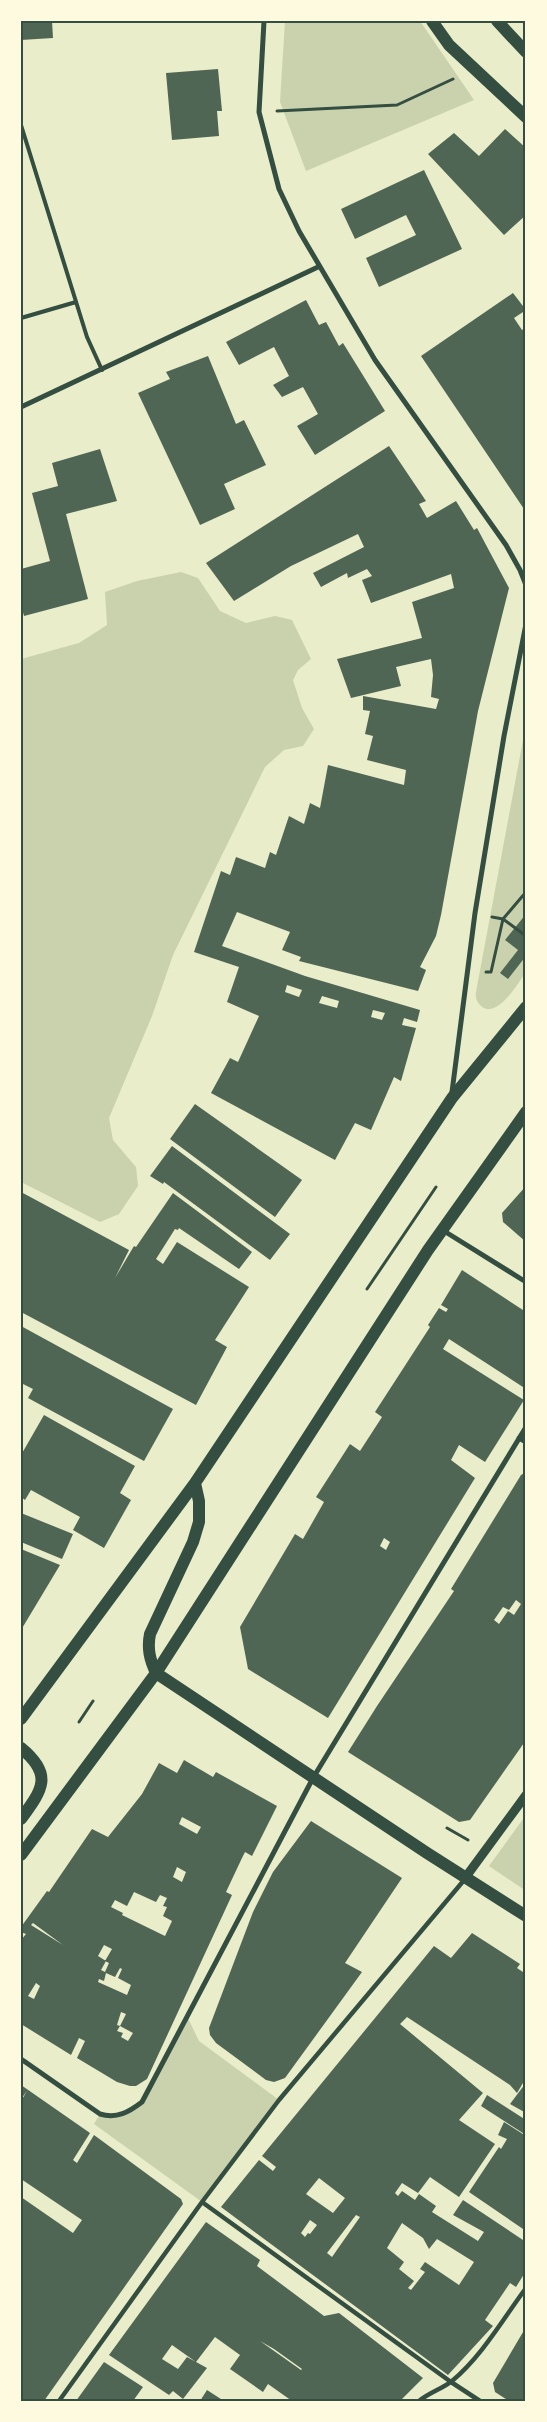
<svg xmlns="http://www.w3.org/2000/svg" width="547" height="2422" viewBox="0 0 547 2422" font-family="Lora,serif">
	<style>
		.green { fill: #cad2ad }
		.building { fill: #4f6655; fill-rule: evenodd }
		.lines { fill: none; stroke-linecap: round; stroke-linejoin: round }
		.path { stroke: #344e41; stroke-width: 3 }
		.service { stroke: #344e41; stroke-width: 4 }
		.pedestrian { stroke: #344e41; stroke-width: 4.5 }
		.minor { stroke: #344e41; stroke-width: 5 }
		.tertiary { stroke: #344e41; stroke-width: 9 }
		.primary { stroke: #344e41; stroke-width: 12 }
		.neatline { fill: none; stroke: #344e41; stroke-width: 2 }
	</style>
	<rect width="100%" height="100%" fill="#e9edc9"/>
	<path class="green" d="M285,21H420L474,100L306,171L280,102Z
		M181,572L198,578L220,611L246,623L275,616L292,620L311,659L298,670L293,680L302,708L314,729L303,746L284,750L265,767L173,955L152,1016L109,1118L113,1140L136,1167L138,1186L119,1214L100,1222L21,1182V659L79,643L107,625L105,592L137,581Z
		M526,724V972C518,983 497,1020 481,1006C477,1002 475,998 476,992Z
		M526,1815V1891L489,1866Z
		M187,2016L199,2041L279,2100L202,2202L94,2124L100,2114L119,2115L142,2102Z"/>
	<path class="building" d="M21,21H52L53,38L21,40Z
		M218,69L222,111H217L219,136L172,140L166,73Z
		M505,129L526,148V215L504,235L428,154L454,133L479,156Z
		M424,170L462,249L379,287L366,258L416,235L406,215L355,239L341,209Z
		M513,293L526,310L514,318L522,330L526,327V512L421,356Z
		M306,300L319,325L326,322L339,346L343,343L385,411L315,455L297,426L318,414L303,387L282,397L273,385L289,376L274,347L239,365L226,342Z
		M208,356L236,424L244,420L266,465L224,484L235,509L200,525L138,393L170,379L166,372Z
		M389,446L426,501L419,504L427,518L456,501L474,530L477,528L509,588L478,711L441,915L436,936L420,967L426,970L418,991L299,961L301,957L282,950L290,932L237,912L222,946L305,976L420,1010L417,1022L404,1018L402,1025L416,1028L401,1081L394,1077L371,1130L355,1123L335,1160L211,1093L230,1058L238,1062L259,1016L227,1002L239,967L194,952L221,871L230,875L236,857L265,868L270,852L276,855L289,816L304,824L310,803L320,808L328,765L404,785L406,770L367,760L373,736L365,734L370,711L363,710V696L436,709L439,699L431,697L433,675L431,659L396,667L401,686L351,698L337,659L422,638L412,602L454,588L451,574L371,603L362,580L372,576L367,569L348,578L347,573L321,587L313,573L364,547L358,534L291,566L234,601L206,563ZM287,985L302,990L299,997L285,992ZM322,996L339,1001L337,1008L319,1003ZM373,1010L385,1013L382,1020L371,1017Z
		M100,449L117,501L66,514L88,599L24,616L21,605V569L50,561L32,493L58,486L52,463Z
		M526,914V956L508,979L500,973L518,950L505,940Z
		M195,1104L302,1180L275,1217L170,1139Z
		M172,1146L290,1234L270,1260L164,1182L163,1184L150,1176Z
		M526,1186V1242L503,1222L502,1213Z
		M21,1192L129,1250L115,1278L134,1246L136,1247L173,1193L252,1252L239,1269L179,1228L178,1230L175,1229L156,1259L163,1264L177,1242L249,1287L215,1340L227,1347L196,1405L21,1312Z
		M462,1270L526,1312V1389L449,1339L443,1349L524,1400L485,1462L459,1445L451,1460L475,1478L328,1718L248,1669L240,1627L295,1534L303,1539L324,1502L316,1497L350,1444L360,1451L382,1417L375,1412L430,1327L428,1325L439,1308L446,1312L448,1309L441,1305ZM384,1538L390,1542L386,1550L380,1546Z
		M21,1326L173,1409L144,1461L28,1398L33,1389L21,1383Z
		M44,1415L135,1466L120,1493L131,1500L104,1548L73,1530L80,1517L31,1490L25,1500L21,1497V1455Z
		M526,1472V1586L524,1590L526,1591V1740L470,1820L459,1822L348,1752L377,1706L454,1591L451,1589L521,1475ZM516,1600L521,1604L514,1615L508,1611L499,1624L494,1620L503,1607L509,1610Z
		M21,1513L73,1534L62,1559L21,1542Z
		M21,1549L60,1565L21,1630Z
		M184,1760L213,1777L216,1772L277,1806L252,1856L245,1852L242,1858L226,1892L232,1895L147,2079L136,2086H130L117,2082L77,2058L85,2041L79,2038L71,2055L21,2024V1940L26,1934L21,1932V1927L47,1891L49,1892L92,1829L108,1837L142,1794L159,1763L177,1773ZM182,1817L201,1827L197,1834L179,1824ZM177,1867L186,1872L182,1882L173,1877ZM134,1892L156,1902L160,1895L167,1898L163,1906L167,1907L163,1916L172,1921L165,1936L122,1915L123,1913L111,1907L115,1900L127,1906ZM33,1923L63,1945L31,1925ZM104,1945L112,1949L105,1961L109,1963L105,1972L101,1970L106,1961L98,1956ZM120,1968L122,1969L118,1978L131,1985L127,1995L98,1982L99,1979L104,1981L106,1973L115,1977ZM36,1983L40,1986L34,1999L28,1996ZM121,2012L126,2014L120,2026L133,2033L128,2041L121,2037L123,2033L117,2031L120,2026L117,2025Z
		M311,1821L402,1878L345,1963L362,1972L285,2078L274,2082L266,2080L216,2043L210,2035L209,2028L253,1912L273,1872Z
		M472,1933L520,1964L517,1968L526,1974V2113L510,2104L525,2084L523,2083L517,2093L510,2085L407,2017L400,2024L483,2093L459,2120L495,2144L459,2197L430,2177L418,2193L402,2183L395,2193L398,2196L402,2191L415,2200L419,2194L436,2206L432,2212L478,2241L484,2232L453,2215L463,2200L526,2242V2271L516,2287L510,2283L485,2320L493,2326L448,2375L221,2207L259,2160L273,2171L276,2167L262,2156L434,1946L451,1958ZM319,2178L345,2198L333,2213L306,2194ZM356,2215L360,2217L332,2257L327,2253ZM310,2220L317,2225L310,2234L308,2233L305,2237L301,2233ZM402,2223L423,2238L429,2249L437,2239L474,2262L459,2285L425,2262L420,2269L425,2272L411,2290L408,2288L414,2281L399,2269L404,2262L387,2248Z
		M21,2085L90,2133L73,2160L77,2163L94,2135L181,2199L183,2204L44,2401H21V2197L73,2233L82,2220L21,2179V2101L27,2091L21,2099Z
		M487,2095L526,2120V2135L481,2106Z
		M504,2122L526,2136V2231L469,2192L499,2147L501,2149L507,2139L498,2135Z
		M206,2222L260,2260L257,2266L324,2316L339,2313L423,2378L400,2401H292L268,2384L263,2392L230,2369L240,2355L215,2337L196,2362L172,2345L162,2359L178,2369L187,2357L207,2368L183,2399L173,2391L169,2395L109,2355ZM260,2341L274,2349L302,2369L301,2370Z
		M526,2327V2401H509L495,2392L493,2383Z
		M104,2362L143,2387L133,2401H76Z
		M207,2390L224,2401H200Z"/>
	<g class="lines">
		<path class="path" d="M277,111L397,105L453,79
			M492,917L503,919L526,936
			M486,972H491L503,919L526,892
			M367,1289L436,1187
			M79,1722L93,1701
			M447,1828L468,1840"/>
		<path class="service" d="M21,125L87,337L102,370
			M21,318L76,302"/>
		<path class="pedestrian" d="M202,2202L451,2382L480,2401
			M59,2401L202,2202L279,2100L465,1879
			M419,2401C430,2392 442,2389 452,2381C482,2356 503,2319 526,2288"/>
		<path class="minor" d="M264,21L259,112L279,189L299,231L375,360L506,545L520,570L526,585
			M21,407L318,267
			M452,1092L475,913L504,736L526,624
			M444,1231L526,1282
			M519,1438L526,1442
			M21,2059L100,2114C117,2119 129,2112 142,2102L313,1778L526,1427"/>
		<path class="tertiary" d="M465,1878L526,1795"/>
		<path class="primary" d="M432,21L449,45L526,117
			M497,21L526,52
			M195,1483L199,1501V1522L193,1542L150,1634C147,1649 150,1660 156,1673L427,1853L526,1916
			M21,1719L195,1483L452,1098L526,1007
			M21,1748C54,1775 42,1790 21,1819
			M21,1855L156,1673L428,1250L526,1112"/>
	</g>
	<rect width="547" height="2422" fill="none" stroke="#fefae0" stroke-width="45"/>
	<rect x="22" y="22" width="502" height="2378" class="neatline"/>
</svg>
